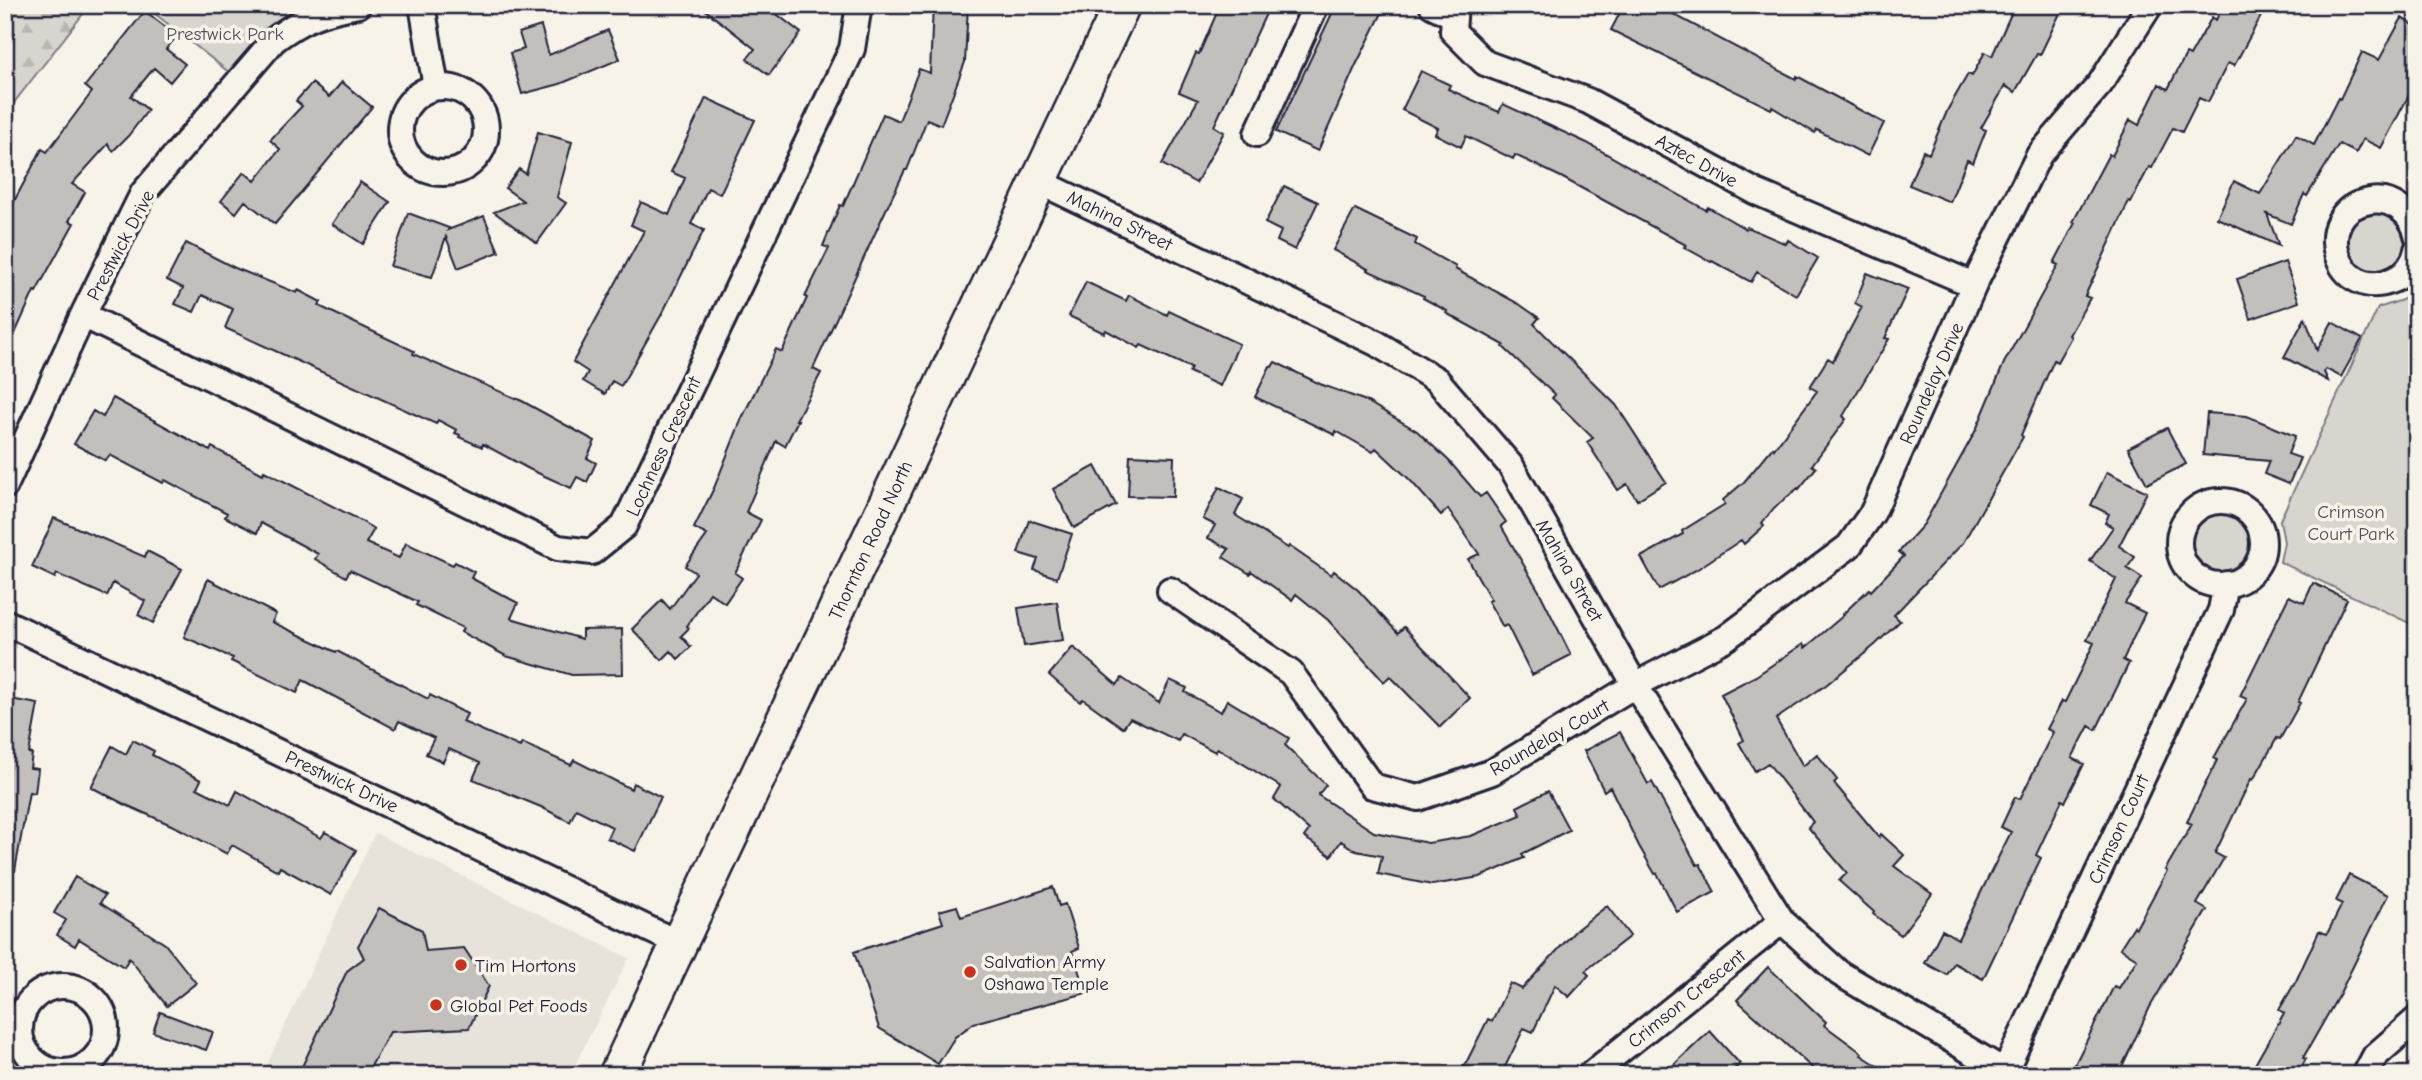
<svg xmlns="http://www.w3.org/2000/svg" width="2422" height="1080" viewBox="0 0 2422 1080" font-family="'Comic Neue',sans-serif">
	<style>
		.built { fill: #e7e3db }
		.green { fill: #d8d5cf; stroke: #7d7c85; stroke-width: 2 }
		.forest { fill: url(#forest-firs); stroke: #7d7c85; stroke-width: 2 }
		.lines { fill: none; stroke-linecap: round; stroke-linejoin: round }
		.stream { stroke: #76747f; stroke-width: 7 }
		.building { fill: #c2bfbd; stroke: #22223b; stroke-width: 2 }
		.street-casing { stroke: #22223b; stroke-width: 30 }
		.secondary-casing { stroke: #22223b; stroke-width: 40 }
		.street { stroke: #f7f3e8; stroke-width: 24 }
		.secondary { stroke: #f7f3e8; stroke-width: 35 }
		.poi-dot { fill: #c8321e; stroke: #f7f3e8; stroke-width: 2.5 }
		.labels { text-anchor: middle; stroke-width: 7; stroke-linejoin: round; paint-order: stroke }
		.park-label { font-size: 19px; fill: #504f60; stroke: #f7f3e8 }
		.street-label { font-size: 19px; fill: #22223b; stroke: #f7f3e8 }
		.poi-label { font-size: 19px; fill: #22223b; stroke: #f7f3e8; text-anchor: start }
	</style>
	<defs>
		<pattern id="forest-firs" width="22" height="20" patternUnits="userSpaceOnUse" patternTransform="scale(1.75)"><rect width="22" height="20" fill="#d8d5cf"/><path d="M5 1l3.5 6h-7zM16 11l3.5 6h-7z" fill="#b9b7b3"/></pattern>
	</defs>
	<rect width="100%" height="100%" fill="#f7f3e8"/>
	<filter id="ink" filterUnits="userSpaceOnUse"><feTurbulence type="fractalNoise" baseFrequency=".0143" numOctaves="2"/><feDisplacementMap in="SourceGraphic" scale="14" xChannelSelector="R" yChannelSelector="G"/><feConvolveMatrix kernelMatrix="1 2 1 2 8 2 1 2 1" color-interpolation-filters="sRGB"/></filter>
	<g filter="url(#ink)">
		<path class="built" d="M375,833L629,958L570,1075H262Z"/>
		<path class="green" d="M144,5H302C269,21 253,45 230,73Z
			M2346 242a30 30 0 1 1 60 0a30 30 0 1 1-60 0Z
			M2417,291V606L2409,623L2280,562L2284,542L2280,520L2378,308L2402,300Z
			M2190 543a30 30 0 1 1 60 0a30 30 0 1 1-60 0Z"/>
		<path class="forest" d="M5,5H90L5,114Z"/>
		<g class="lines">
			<path class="stream" d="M5,26L16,5"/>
		</g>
		<path class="building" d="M699,5H765L801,33L769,75L747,59L755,49Z
			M933,5H968L965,62L941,125L927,119L907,170H905L883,216L813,369L821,373L796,420H798L785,446L776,441L746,512L761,520L735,573L742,578L725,603L710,593L687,626L689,628L681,636L691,647L678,659L671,651L662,660L632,629L662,600L670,609L696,573L685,566L707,535L694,528L714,488L742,418L776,349L782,352L807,298L805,297L829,248L823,246L840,205L843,206L883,114L899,121L919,69L930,73Z
			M1222,5H1270L1214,126L1224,132L1196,183L1162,164L1198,100L1179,92L1196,53L1199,54L1218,10L1219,11Z
			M1336,5H1386L1355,67L1318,151L1276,132Z
			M1624,5H1656L1796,79L1797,76L1884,123L1868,156L1817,130L1815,133L1772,107L1771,109L1611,30Z
			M2015,5H2064L2040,55L2037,54L2015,92L2005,86L1981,128L1986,130L1973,163L1967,160L1950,202L1909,185L1923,151L1929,154L1948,109L1968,74L1972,76L1985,52L1992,56Z
			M2223,5H2267L2234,66L2228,63L2208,102L2199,98L2182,132L2173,128L2152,168L2149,167L2131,202L2129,201L2085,296L2090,298L2069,335L2071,337L2057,362L2054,360L2021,435L2023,437L1963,543L1894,615L1900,621L1875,645L1826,685L1776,719L1803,766L1817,754L1837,780L1834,783L1879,837L1881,834L1904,855L1894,866L1932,894L1901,935L1873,914L1874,912L1839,881L1847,873L1808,827L1813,822L1768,763L1755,771L1739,743L1744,740L1721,694L1756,676L1803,644L1805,648L1844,615L1843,614L1869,589L1871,591L1904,556L1899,552L1924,524L1976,430L2004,363L2058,265L2054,263L2075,223L2073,222L2109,154L2112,156L2130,120L2139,125L2159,84L2168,89L2186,54L2190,56L2212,17L2216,20Z
			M145,11L177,36L166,49L185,64L170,82L154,68L131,96L148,110L128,136L113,151L108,144L72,184L85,192L69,221L74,223L36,292L34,291L5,356V218L42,149L47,152L92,92L85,86Z
			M2402,18L2417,27V80L2381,148L2363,139L2356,153L2339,144L2307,196L2304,194L2291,224L2267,214L2279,246L2217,218L2234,181L2260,194L2296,135L2314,145L2338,98L2340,99L2362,52L2379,60Z
			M541,26L549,55L608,30L620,59L560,84L522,94L510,53L524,49L519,33Z
			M1421,71L1450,85L1448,89L1499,112L1503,104L1587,143L1706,210L1708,207L1746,229L1747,227L1786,244L1788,240L1818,258L1796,295L1757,272L1751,282L1712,261L1711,262L1684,247L1686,245L1561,177L1515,155L1513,159L1466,136L1461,147L1435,134L1438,128L1402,110Z
			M342,82L372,107L275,224L245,201L236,213L221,201L244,172L255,181L280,149L270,140L302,106L296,101L312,83L329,97Z
			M706,98L755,120L720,194L708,188L691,224L704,230L663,312L621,386L612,381L605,394L583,381L588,372L573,362L644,231L631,225L641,202L669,215L685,178L671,172Z
			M538,132L572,142L557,197L566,203L537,243L494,212L523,201L505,188L519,169L526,174Z
			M360,182L390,202L363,244L332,224Z
			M1284,186L1318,202L1295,250L1277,241L1281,231L1265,223Z
			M1355,209L1417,239L1415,244L1456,267L1455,269L1519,304L1539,318L1534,324L1616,405L1666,482L1637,500L1627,484L1618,490L1587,442L1593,438L1552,398L1555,395L1503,347L1504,345L1446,313L1447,311L1423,298L1424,296L1367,270L1368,269L1333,250Z
			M408,213L449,228L448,230L484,216L499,252L458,268L446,237L432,277L390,266Z
			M186,243L235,268L297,293L298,290L321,302L319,306L414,351L413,354L522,401L595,441L587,458L596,463L587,482L577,477L571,488L529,469L483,444L482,447L459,437L460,435L455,433L457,430L438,420L436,424L225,328L233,309L202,295L194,312L175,304L183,288L167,280Z
			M2285,262L2299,302L2251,319L2237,279Z
			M1867,273L1908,289L1885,338L1889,339L1843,416L1846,419L1812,465L1816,468L1799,489L1798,488L1774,508L1762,523L1764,526L1744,544L1741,540L1696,570L1659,590L1641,557L1683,534L1682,531L1725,504L1723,500L1744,482L1773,447L1774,449L1817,391L1810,387L1828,358L1833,361L1862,307L1855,303Z
			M1086,282L1126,301L1129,295L1167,315L1169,311L1239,344L1220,386L1189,372L1191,368L1141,345L1139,348L1106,330L1104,333L1069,316Z
			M2305,318L2317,350L2332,322L2362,339L2341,377L2326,369L2324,372L2328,381L2284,357Z
			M1275,362L1320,384L1366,401L1417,431L1449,461L1480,497L1486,493L1506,522L1501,526L1539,591L1571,655L1532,675L1507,625L1503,627L1488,601L1491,600L1468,559L1479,554L1448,509L1441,515L1410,480L1376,448L1373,452L1336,431L1335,435L1255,397L1270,366L1272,367Z
			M113,398L210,451L212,447L263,474L264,471L354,517L374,529L366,543L399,558L406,543L453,565L455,562L474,572L471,578L518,603L511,618L582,639V630L622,629L623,674L572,675L506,656L461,632L463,628L416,605L418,602L350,570L346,577L315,559L318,554L261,523L257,533L225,517L227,513L165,480L163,483L110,455L106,461L74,444L93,411L103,417Z
			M2207,413L2247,416L2295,436L2288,454L2300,458L2289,484L2264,474L2269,461L2203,455Z
			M2167,428L2186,464L2147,484L2128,448Z
			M1130,455L1174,457L1173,497L1128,496Z
			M1095,466L1116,505L1074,528L1053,489Z
			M2107,472L2147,492L2119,546L2135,557L2127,568L2142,578L2125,603L2145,613L2123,660L2129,663L2096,730L2089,726L2072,758L2084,764L2065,802L2062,800L2036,855L2041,858L1983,979L1954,963L1947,975L1925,963L1942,930L1958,939L1986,882L2011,832L2001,827L2015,797L2020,799L2053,732L2047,729L2062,701L2065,702L2094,643L2087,640L2116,579L2090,561L2113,527L2105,523L2109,514L2091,505Z
			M1219,487L1243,499L1235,515L1288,548L1289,546L1331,575L1334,571L1358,590L1398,633L1404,627L1470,698L1440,727L1390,676L1384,682L1328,620L1296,594L1292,600L1251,571L1250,574L1223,557L1229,549L1208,538L1215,525L1203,519Z
			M54,518L145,557L147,551L182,569L153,623L138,615L145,601L113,583L107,596L57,574L55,578L32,567Z
			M1029,520L1072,534L1057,578L1034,570L1038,559L1018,553Z
			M208,579L276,614L272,622L336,652L337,651L428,699L430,695L467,714L463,722L520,747L522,743L571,765L574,760L631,789L633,783L661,797L635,851L607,838L612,827L576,809L570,822L541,807L473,779L480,763L449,749L443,762L426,754L434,738L399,721L395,729L303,680L297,693L231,661L233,658L184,637Z
			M2313,583L2347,599L2298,702L2300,703L2280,739L2277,738L2253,780L2251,779L2215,853L2224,858L2197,904L2207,910L2150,1007L2118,1075H2098L2075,1064L2114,986L2119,988L2137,959L2120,948L2134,926L2136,928L2167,871L2165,870L2192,824L2187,822L2217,760L2214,758L2247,699L2240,696L2289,596L2304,603Z
			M1057,602L1063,640L1024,646L1018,608Z
			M1073,647L1117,685L1122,678L1159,703L1170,680L1187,688L1185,692L1221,712L1227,700L1289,738L1285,745L1326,785L1318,795L1374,832L1428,843L1471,836L1521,815L1517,807L1548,791L1569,830L1522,854L1524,858L1480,877L1432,885L1378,874L1382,856L1356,851L1341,841L1331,856L1304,837L1309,830L1274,799L1281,787L1217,748L1215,752L1182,734L1178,741L1130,718L1123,728L1083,699L1080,702L1049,675Z
			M5,698L38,704L29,753L32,754L30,768L38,769L35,793L29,792L15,871L5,870Z
			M1620,732L1648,784L1652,782L1697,865L1700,864L1715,892L1677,912L1657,873L1655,874L1639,846L1610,787L1604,791L1584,751Z
			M133,740L154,751L152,755L201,780L197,788L230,805L237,791L321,838L325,832L356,850L331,895L280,867L278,871L232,845L227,854L178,828L126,805L91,787L112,746L126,754Z
			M2349,875L2388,895L2340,993L2303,1058L2306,1059L2297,1075H2249L2284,1013L2279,1010L2296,981L2319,931L2327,934L2342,904L2336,901Z
			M75,877L105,895L100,903L165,944L196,983L167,1006L129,958L124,967L79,939L75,946L57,935L66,920L54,913Z
			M1053,887L1059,906L1065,904L1079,948L1072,951L1086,993L974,1023L955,1037L938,1064L879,1028L854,952L943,923L939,911L957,906L961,917Z
			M1607,906L1630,936L1585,971L1589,975L1569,997L1555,985L1533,1032L1524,1028L1501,1075H1460L1488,1019L1492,1021L1510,983L1522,989L1576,930Z
			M379,908L422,930L426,951L464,948L489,986L469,1028L390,1032L366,1075H298L347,971L364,958L358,946Z
			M1768,967L1826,1022L1824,1025L1862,1053L1861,1055L1892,1075H1822L1811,1067L1737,1000Z
			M160,1012L213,1032L206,1050L153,1032Z
			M1710,1031L1740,1064L1728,1075H1663Z"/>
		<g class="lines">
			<g class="street-casing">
				<path id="street" d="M422,5L436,87
					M1432,5L1454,16
					M1455,5L1453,31L1485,63L1588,101L1756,192L1974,285
					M400 130a43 43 0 1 1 86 0a43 43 0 1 1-86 0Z
					M1257,134L1316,5
					M1038,181L1376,343L1437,380L1511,466L1635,685L1782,921L1839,973L2004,1071
					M2417,235C2413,214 2392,197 2370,201C2308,211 2336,307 2395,279C2406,274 2415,262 2417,250
					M83,315L558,548L592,552L624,526L852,49L859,5
					M5,486L83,315L143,193L274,40C304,17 322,12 358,5
					M2179 543a42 42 0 1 1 84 0a42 42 0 1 1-84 0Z
					M1170,590L1291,673L1372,786L1418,798L1492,772L1635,685L1726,638L1849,546L1873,512L1974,285L2039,155L2100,84L2150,5
					M5,622L678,943
					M20 1029a43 43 0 1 1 86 0a43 43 0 1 1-86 0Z
					M1590,1075L1782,921
					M2003,1075L2221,610L2226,584
					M2365,1075L2375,1056L2417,1019"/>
			</g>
			<g class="secondary-casing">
				<path id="secondary" d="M617,1075L1122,5"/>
			</g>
			<use href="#street" class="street"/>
			<use href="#secondary" class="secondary"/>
		</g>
	</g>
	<g class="poi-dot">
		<circle cx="461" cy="965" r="7"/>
		<circle cx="970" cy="972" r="7"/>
		<circle cx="436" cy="1005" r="7"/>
	</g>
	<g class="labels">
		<g class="park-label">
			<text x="225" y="40">Prestwick Park</text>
			<text x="2351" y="518">Crimson<tspan x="2351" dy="22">Court Park</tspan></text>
		</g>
		<g class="street-label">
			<text transform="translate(1697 160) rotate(29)" y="7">Aztec Drive</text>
			<text transform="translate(1120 220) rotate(26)" y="7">Mahina Street</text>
			<text transform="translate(120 245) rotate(-62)" y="7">Prestwick Drive</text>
			<text transform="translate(1931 383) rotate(-66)" y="7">Roundelay Drive</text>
			<text transform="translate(663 446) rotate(-65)" y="7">Lochness Crescent</text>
			<text transform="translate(870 540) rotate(-65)" y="7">Thornton Road North</text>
			<text transform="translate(1570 570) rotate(60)" y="7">Mahina Street</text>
			<text transform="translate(1549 737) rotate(-30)" y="7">Roundelay Court</text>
			<text transform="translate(342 781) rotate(25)" y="7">Prestwick Drive</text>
			<text transform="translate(2118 829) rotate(-65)" y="7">Crimson Court</text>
			<text transform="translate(1686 998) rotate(-39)" y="7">Crimson Crescent</text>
		</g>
		<g class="poi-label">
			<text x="984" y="968">Salvation Army<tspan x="984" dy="22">Oshawa Temple</tspan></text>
			<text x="475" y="972">Tim Hortons</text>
			<text x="450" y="1012">Global Pet Foods</text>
		</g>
	</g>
	<rect width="2422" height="1080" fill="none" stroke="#f7f3e8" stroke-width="28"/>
	<rect x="14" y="14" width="2394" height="1052" fill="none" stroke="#22223b" stroke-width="2.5" filter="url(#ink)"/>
</svg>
